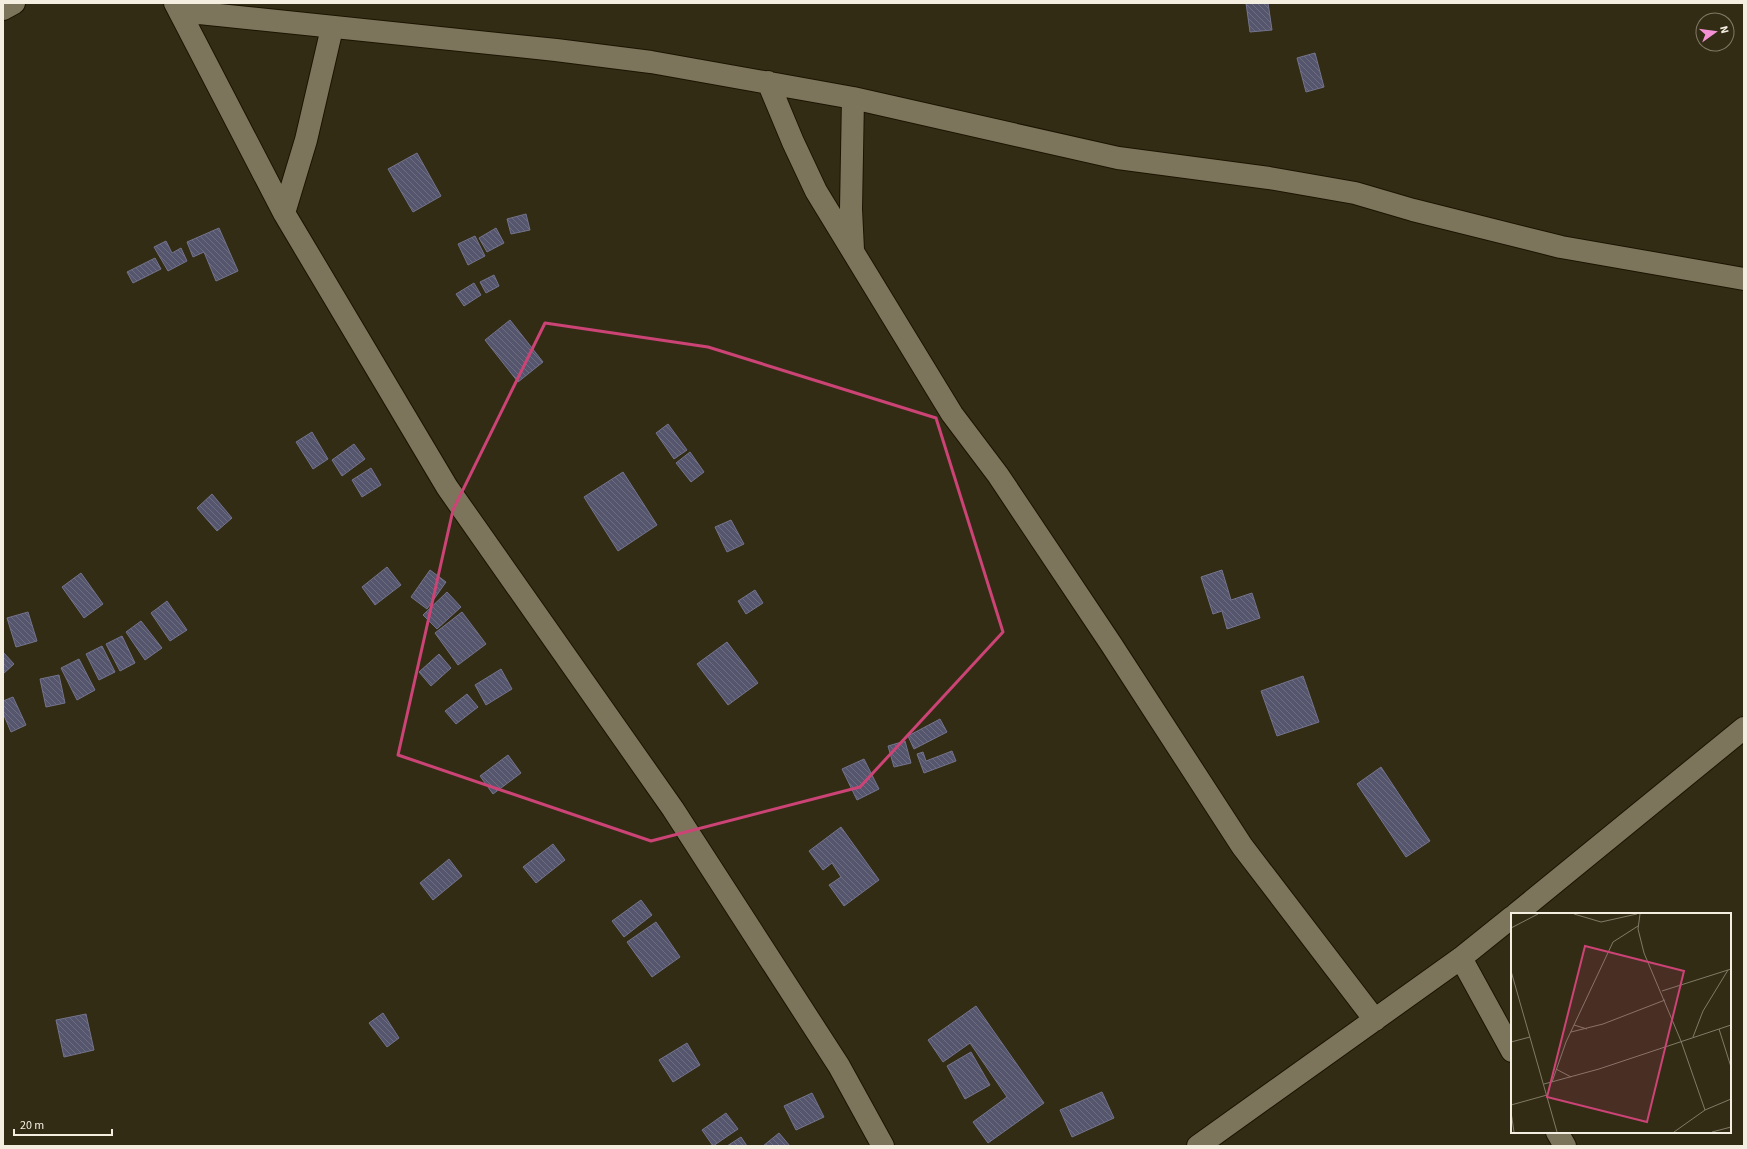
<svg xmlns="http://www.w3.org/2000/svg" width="1747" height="1149" viewBox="0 0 1747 1149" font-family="'Source Sans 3',sans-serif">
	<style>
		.building { fill: url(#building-back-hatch); stroke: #73748d }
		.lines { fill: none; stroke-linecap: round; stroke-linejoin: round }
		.minor-casing { stroke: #1b1401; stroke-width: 24 }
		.minor { stroke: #7d755b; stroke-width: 22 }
		.marked { fill: none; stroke: #cc4376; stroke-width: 3; stroke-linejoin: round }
		.inset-road { fill: none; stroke: #807a66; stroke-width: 1 }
		.view { fill: #cc4376; fill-opacity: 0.15; stroke: #cc4376; stroke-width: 2 }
		.inset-edge { fill: none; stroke: #f3eee0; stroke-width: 2 }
	</style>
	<defs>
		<pattern id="building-back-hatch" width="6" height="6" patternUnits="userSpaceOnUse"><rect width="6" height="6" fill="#55556d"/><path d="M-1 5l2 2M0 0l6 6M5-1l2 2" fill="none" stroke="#6e6e82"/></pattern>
	</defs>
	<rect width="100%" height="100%" fill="#332c15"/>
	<path class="building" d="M1246,3H1268L1272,30L1250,32Z
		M1315,53L1324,87L1306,92L1297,58Z
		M417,153L441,196L413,212L388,169Z
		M526,214L530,230L511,234L507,219Z
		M219,228L238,271L216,281L204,252L193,257L187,242Z
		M496,228L504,243L487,252L479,238Z
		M475,236L485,256L468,265L458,244Z
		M166,241L172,253L181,248L187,261L168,271L154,247Z
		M155,258L161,269L133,283L127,272Z
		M494,275L499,286L486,293L480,282Z
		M474,283L481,295L464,306L456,294Z
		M510,320L543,362L518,382L485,340Z
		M668,424L687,450L674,459L656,433Z
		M312,432L328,459L313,469L296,442Z
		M354,444L365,459L342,476L332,460Z
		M690,452L704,472L691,482L676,463Z
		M371,468L381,485L362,497L352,480Z
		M623,472L657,525L618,551L584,497Z
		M212,494L232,518L217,531L197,508Z
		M731,520L744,544L727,552L715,527Z
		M387,567L401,585L375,605L362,587Z
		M430,570L446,582L427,609L411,597Z
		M1222,570L1231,600L1252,593L1260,618L1227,629L1222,611L1213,614L1201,577Z
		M81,573L103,604L84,618L62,587Z
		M755,590L763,603L746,614L738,601Z
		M447,592L461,607L437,629L423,615Z
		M167,601L187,630L170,641L151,613Z
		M28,612L37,641L16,647L7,618Z
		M462,612L486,644L458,665L435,633Z
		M141,621L162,648L145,660L126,632Z
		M122,636L135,663L120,671L106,644Z
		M727,642L758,683L728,705L697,664Z
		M102,646L115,672L99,680L86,654Z
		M3,652L14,664L3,674Z
		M439,654L451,668L431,686L419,672Z
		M79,659L95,690L77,700L61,668Z
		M501,669L512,689L486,705L475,685Z
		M59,675L65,703L46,707L40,679Z
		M1303,676L1319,722L1277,736L1261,691Z
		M467,694L478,707L456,724L445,711Z
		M13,697L26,725L11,732L3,713V701Z
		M940,719L947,732L914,749L908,736Z
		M905,741L911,763L894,767L888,746Z
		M952,751L956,761L924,773L917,754L923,752L926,761Z
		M508,755L521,773L493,794L480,776Z
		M864,759L879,789L857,800L842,769Z
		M1381,767L1430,841L1406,857L1357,784Z
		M841,827L879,880L844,906L829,885L841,877L832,863L823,870L809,851Z
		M553,844L565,860L536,883L523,867Z
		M449,859L462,876L433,900L420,883Z
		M641,900L652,915L624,937L612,921Z
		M656,922L680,957L652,977L627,942Z
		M976,1006L1044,1103L988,1143L973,1122L1007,1097L970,1043L943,1062L928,1040Z
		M383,1013L399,1038L387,1047L369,1023Z
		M86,1014L94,1050L64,1057L56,1020Z
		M687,1043L700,1065L673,1082L659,1060Z
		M971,1052L990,1085L965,1099L947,1066Z
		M1102,1092L1114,1118L1072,1137L1060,1110Z
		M812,1093L824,1117L796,1130L784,1106Z
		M726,1113L738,1129L713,1146L702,1130Z
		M779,1133L790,1146H763Z
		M741,1137L747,1146H727Z"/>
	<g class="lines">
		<g class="minor-casing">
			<path id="minor" d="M175,3L284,213L447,487L673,809L839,1066L883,1146
				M3,9L14,3
				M180,11L556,50L651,62L853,98L1118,158L1269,178L1355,193L1413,210L1561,247L1744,279
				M768,82L793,142L816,191L952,414L998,475L1111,644L1242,846L1375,1020
				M284,213L306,140L332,28
				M853,250L851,209L853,98
				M1516,914L1744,728
				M1461,958L1512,1051
				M1557,1132L1565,1146
				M1198,1146L1461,958L1512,917"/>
		</g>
		<use href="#minor" class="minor"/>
	</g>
	<path class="marked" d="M545,323L708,347L936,418L1003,632L860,787L651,841L398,755L453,510Z"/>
	<g transform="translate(1511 913)">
		<rect width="220" height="220" fill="#332c15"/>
		<path class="inset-road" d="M63,1L90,9L126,1M129,1L127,16L133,40L170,128L194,197M0,15L27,1M0,58L46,219M151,78L220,56M63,112L76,116M208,116L220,154M60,119L92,111L154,87M182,124L192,98L217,57M0,129L19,124M45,156L60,164M41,169L55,129L102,29L127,13M33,171L88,156L220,112M0,192L36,182M0,199L3,219M163,219L194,197L220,186M201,219L220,214"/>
		<path class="view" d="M74,33L173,58L136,209L36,184Z"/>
		<rect width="220" height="220" class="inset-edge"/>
	</g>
	<rect width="1747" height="1149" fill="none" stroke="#f3eee0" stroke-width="8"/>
	<g transform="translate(1715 32) rotate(76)"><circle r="19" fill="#332c15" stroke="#807a66"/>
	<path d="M0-3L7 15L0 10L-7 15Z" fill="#f491d4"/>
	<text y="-6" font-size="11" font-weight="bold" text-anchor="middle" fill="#f3eee0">N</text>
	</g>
	<path d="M14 1129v6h98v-6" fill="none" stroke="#f3eee0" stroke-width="2"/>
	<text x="20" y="1129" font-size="12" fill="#f3eee0" stroke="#332c15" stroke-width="3" paint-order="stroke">20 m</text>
</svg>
